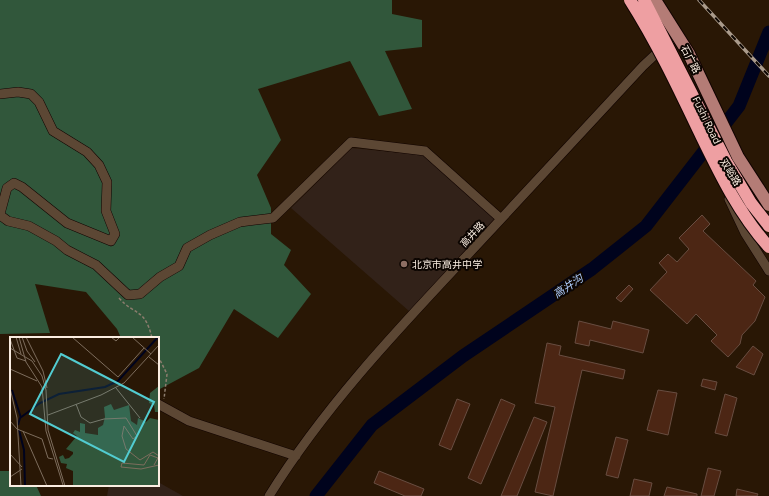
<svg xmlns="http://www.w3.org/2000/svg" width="769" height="496" viewBox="0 0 769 496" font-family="'Open Sans','Noto Sans SC',sans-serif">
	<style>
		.education { fill: #322219 }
		.forest { fill: #31573b }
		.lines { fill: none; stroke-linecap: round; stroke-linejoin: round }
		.river { stroke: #00031d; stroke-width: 13 }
		.building { fill: #4c2614; stroke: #684d41 }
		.minor-casing { stroke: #110300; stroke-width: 10 }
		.path { stroke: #8c7d6e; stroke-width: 1.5; stroke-dasharray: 3 2; stroke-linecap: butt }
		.minor { stroke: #5c4734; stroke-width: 9 }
		.rail-casing { stroke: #aa9b8c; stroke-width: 3.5 }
		.rail { stroke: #0c0501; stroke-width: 2; stroke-dasharray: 6; stroke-linecap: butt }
		.major-bridge-casing { stroke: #110300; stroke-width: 14; stroke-linecap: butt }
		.highway-bridge-casing { stroke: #110300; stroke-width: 14; stroke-linecap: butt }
		.major-bridge { stroke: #b47c76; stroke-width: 12 }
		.highway-bridge { stroke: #ee9fa2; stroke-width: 12 }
		.education-dot { fill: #8d6e63; stroke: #0c0501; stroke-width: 1.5 }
		.labels { text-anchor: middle; stroke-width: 4; stroke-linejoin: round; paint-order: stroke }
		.street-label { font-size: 10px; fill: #faede1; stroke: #0c0501 }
		.poi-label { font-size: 10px; fill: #faede1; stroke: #0c0501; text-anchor: start }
		.water-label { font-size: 11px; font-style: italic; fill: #b0cefe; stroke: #0c0501 }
		.inset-river { fill: none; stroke: #00031d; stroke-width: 2 }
		.inset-road { fill: none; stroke: #7d6d5d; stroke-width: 1 }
		.view { fill: #52ccd1; fill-opacity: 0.15; stroke: #52ccd1; stroke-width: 2 }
		.inset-edge { fill: none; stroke: #faede1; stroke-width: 2 }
	</style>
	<rect width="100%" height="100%" fill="#291705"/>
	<path class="education" d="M352,148L423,155L495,218L409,311L291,208Z
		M158,482L183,496H107L109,485H158Z"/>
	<path class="forest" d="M0,0H392V14L422,20V47L385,51L412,109L379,116L350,61L258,89L281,140L257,175L271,208V234L291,250L284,265L311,294L278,338L234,309L199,368L158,390V338H121L117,329L86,292L35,284L50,333L0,334Z
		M0,471H11V485H36L41,496H0Z"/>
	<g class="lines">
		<path class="river" d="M316,496L372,425L463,356L592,269L646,226L739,106L769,32"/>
	</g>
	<path class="building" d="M702,215L710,224L703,231L756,281L753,285L765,297L755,321L742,335L740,344L728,357L711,341L717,335L696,314L687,324L650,290L667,272L659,263L668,254L677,262L689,249L679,238Z
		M629,285L633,289L621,302L616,298Z
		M579,321L611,329L613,321L649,330L643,353L590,340L589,346L575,343Z
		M547,343L561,346L559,355L625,370L623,379L582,370L553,496L535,492L555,407L535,403Z
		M753,346L763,354L754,375L736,367Z
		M703,379L717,382L715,390L701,386Z
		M658,390L677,393L668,435L647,430Z
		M725,394L737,398L727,436L715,433Z
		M457,399L470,404L451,450L439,445Z
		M501,399L515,405L481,484L468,478Z
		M534,417L547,422L517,496H501Z
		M616,437L628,440L618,478L606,475Z
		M708,468L721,471L714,496H701Z
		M379,471L424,489L421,496H405L374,483Z
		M634,479L652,483L649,496H630Z
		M667,487L697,494V496H664Z
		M737,489L758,494L757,496H736Z"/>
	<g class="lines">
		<g class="minor-casing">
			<path id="minor" d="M0,94L18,92L31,94L39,102L53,131L87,152L99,165L107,182L106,211L115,234L111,241L67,223L22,187L14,183L7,188L0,214
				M729,199L745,233L769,271
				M0,215L8,221L29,226L56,241L67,250L96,265L128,295L140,294L160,277L179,266L187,248L210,235L240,222L273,218L351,142L425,151L501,219
				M158,404L189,421L296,456
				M269,496C326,404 401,326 475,247C531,187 587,126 643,66L674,37"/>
		</g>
		<path class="path" d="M119,298C135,316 145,308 152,338
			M158,356L167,374L164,399"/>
		<use href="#minor" class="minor"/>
		<g class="rail-casing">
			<path id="rail" d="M699,0L769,76"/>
		</g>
		<use href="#rail" class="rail"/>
		<g class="major-bridge-casing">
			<path id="major-bridge" d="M655,0L689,54L738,157L769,205"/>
		</g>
		<g class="highway-bridge-casing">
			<path id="highway-bridge" d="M630,0C656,41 677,85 698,129C718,170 738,213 769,247
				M644,0L726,161L751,203L769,226"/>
		</g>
		<use href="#major-bridge" class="major-bridge"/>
		<use href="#highway-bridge" class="highway-bridge"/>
	</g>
	<circle class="education-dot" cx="404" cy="264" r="4"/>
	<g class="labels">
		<g class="street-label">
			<text transform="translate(691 59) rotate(62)" y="4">石广路</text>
			<text transform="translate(707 120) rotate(64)" y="4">Fushi Road</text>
			<text transform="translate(731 172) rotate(58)" y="4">双峪路</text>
			<text transform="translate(472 234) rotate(-47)" y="4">高井路</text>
		</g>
		<g class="poi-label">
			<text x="412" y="268">北京市高井中学</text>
		</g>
		<g class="water-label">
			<text transform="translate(568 286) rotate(-34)" y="4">高井沟</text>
		</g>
	</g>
	<g transform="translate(10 337)">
		<rect width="149" height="149" fill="#291705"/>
		<path d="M149,49V75H145L144,68L139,66L140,56ZM101,67L104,73L119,68L121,84L127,88L128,81L136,85L140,81L149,83V149H63V134L56,131L57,127L51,126L49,120L53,118L55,122L59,121L63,117V115L56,112L67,99L63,96L65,93L70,95V86L75,87V96L88,98V91L93,88L95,80L94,70Z" fill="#31573b"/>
		<path class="inset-river" d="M2,53L11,81M8,88L10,81L30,66L49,57L95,50L108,44L148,0M9,93L14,113L15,149"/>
		<path class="inset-road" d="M6,0L11,17M9,0L16,25L32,50L36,94M12,0L17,14L25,25M16,0L33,34L37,51M62,0L108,40L134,11M101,0L106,4L110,0M122,0L141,17M0,2L7,21L16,24M0,11L22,24L32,39L36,53L38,93L55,149M139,20L149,28M0,32L27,44M0,51L7,81L11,149M106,51L130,81M66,67L71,80L80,86L94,82L116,81L127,99L123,102L114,89L112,99L116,112L130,123L143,115L149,119L144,128M38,78L91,58L114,46L149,8M0,84L7,92L32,102L38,121L43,122M13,94L37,149M36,94L53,148M0,117L12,130M148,121L140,118L134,128L112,126L111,130L131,132L149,128M0,140L12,132"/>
		<path class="view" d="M51,17L144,65L114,125L20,77Z"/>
		<rect width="149" height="149" class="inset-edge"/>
	</g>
</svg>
